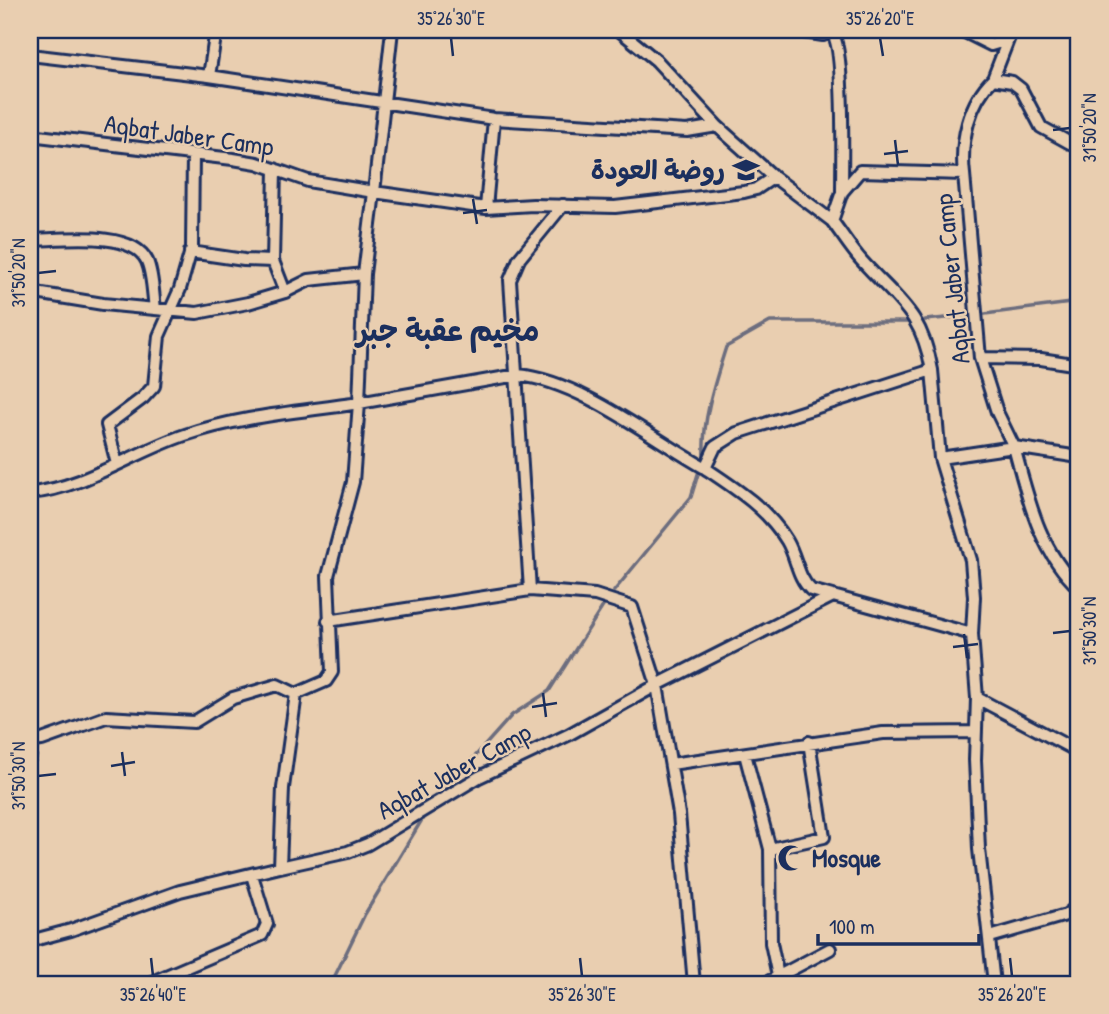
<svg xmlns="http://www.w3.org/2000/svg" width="1109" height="1014" viewBox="0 0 1109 1014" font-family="'Patrick Hand','Playpen Sans Arabic',sans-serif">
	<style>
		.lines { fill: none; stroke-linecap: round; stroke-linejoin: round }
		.stream { stroke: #6c6d7e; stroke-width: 3.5 }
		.minor-casing { stroke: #1b2f5e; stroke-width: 16 }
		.minor { stroke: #e9ceb0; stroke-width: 10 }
		.ticks { fill: none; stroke: #1b2f5e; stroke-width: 2.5 }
		.labels { text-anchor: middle; stroke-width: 5; stroke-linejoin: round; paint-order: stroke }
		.street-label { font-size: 26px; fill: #1b2f5e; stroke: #e9ceb0 }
		.poi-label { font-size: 26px; font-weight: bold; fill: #1b2f5e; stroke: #e9ceb0; text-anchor: end }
		.quarter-label { font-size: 30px; font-weight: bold; fill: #1b2f5e; stroke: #e9ceb0 }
		.neatline { fill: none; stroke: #1b2f5e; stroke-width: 2.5 }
		.ticks-label { font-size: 18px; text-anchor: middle; fill: #1b2f5e }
	</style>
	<rect width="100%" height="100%" fill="#e9ceb0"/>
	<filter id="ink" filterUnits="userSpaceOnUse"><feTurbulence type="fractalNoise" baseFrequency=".0143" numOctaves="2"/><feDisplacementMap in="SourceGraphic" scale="14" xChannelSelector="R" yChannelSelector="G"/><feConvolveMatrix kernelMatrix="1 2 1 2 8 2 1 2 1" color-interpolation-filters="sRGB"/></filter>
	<g filter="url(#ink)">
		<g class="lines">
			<path class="stream" d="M985,314L1079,302
				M925,320L967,316
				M704,457C702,420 715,382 726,347L770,322H907
				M614,591L691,497L698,474
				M445,790L512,715L549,691L607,600
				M331,984L365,914L426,813"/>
			<g class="minor-casing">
				<path id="minor" d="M791,30L823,35L836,30
					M961,30L991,45L1008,40L1011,30
					M832,33C845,47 842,165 842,192
					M1008,40L993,79L1012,82L1021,89L1041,127L1070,143H1079
					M30,55L209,76L494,119L687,131L717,126L657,61L619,30
					M209,76L216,30
					M717,126L774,177L832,221L842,192L860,171L964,174L980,358L997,412L1014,447L940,458L932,370
					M30,135L233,159L257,163L308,181L374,192L392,30
					M275,169L273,261L285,292
					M964,174C960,141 969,102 993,79
					M774,177L756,189L744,192L615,207L533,205L486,208L374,192L364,274L359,403L518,375C580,381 650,437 705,468L715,447L737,433L932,370C921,311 899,302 862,261C851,249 842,234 832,221
					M486,208L494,119
					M30,240C59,240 132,229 147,261C153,275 153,295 155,309
					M190,252L244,260L273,261
					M30,292L103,304L197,313L248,303L285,292L309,280L364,274
					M980,358L1041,359L1079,365
					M1014,447C1028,498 1039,551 1079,588
					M1014,447L1079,457
					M117,464L107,425L143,398L154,386L159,336L180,289L192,247L193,155
					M705,468C735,488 768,509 787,541C797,558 797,577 811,590L972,634L974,597L971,560L940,458
					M30,493C82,489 134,452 185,435C240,416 300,412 359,403L353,482L328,576L332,672L326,681L296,694L277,685L233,698L194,722L106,717L42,740L30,741
					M328,621L530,590
					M972,634L977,698L1079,752
					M977,698L975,760L979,849L994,984
					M745,754L770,849L771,943L778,976
					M30,757L31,741
					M671,764L883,733L976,732
					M770,849L824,837L809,742
					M280,867L348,852L368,844L479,777L568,735L657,685L632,607L595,595L530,590L510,280L519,259L563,205
					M990,937L1066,915L1079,905
					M30,941L71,930L180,891L280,867L283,788L296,694
					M30,982V984
					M147,984L262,935L267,924L252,875
					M694,984L679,814L657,685L831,597
					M764,984L830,949"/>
			</g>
			<use href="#minor" class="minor"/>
		</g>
	</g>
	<path class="ticks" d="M451,38L453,56M880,38L883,56M1053,130L1070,128M895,140L898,165M884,154L908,151M473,199L477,224M463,213L487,210M38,273L56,271M1053,633L1070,631M964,634L967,658M953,647L978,644M543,693L546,717M532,707L557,703M122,752L125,776M111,766L135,762M38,776L56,774M151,958L153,976M580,958L582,976M1010,958L1012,976"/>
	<defs>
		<g id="school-bare" transform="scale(2.1)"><path d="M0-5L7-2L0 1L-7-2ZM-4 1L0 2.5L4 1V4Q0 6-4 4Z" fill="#1b2f5e" stroke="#e9ceb0" stroke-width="2.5" paint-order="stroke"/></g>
		<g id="mosque-bare" transform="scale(2.1)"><path d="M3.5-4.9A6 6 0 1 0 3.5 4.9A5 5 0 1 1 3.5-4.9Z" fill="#1b2f5e" stroke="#e9ceb0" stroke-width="2.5" paint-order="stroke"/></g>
	</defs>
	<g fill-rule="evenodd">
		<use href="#school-bare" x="746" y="170"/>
		<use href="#mosque-bare" x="791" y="858"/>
	</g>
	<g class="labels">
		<g class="street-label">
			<text transform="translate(189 135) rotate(8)" y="9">Aqbat Jaber Camp</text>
			<text transform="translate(952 279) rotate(-96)" y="9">Aqbat Jaber Camp</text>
			<text transform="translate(454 771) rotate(-29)" y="9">Aqbat Jaber Camp</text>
		</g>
		<g class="poi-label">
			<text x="725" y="179">روضة العودة</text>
			<text x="812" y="867" text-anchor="start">Mosque</text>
		</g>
		<g class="quarter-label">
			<text x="448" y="341">مخيم عقبة جبر</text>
		</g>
	</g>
	<rect width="1109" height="1014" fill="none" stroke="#e9ceb0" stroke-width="77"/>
	<path d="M818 934v10h161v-10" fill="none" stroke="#1b2f5e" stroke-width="3.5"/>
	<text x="829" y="934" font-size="21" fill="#1b2f5e" stroke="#e9ceb0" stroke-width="5" paint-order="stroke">100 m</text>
	<rect x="38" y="38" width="1032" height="938" class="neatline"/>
	<g class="ticks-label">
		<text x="451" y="25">35°26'30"E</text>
		<text x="880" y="25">35°26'20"E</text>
		<text transform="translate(1090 128) rotate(-90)" y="6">31°50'20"N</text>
		<text transform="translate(19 273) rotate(-90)" y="6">31°50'20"N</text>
		<text transform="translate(1090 631) rotate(-90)" y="6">31°50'30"N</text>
		<text transform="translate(19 776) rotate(-90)" y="6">31°50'30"N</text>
		<text x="153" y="1001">35°26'40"E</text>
		<text x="582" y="1001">35°26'30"E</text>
		<text x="1012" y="1001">35°26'20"E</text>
	</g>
</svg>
